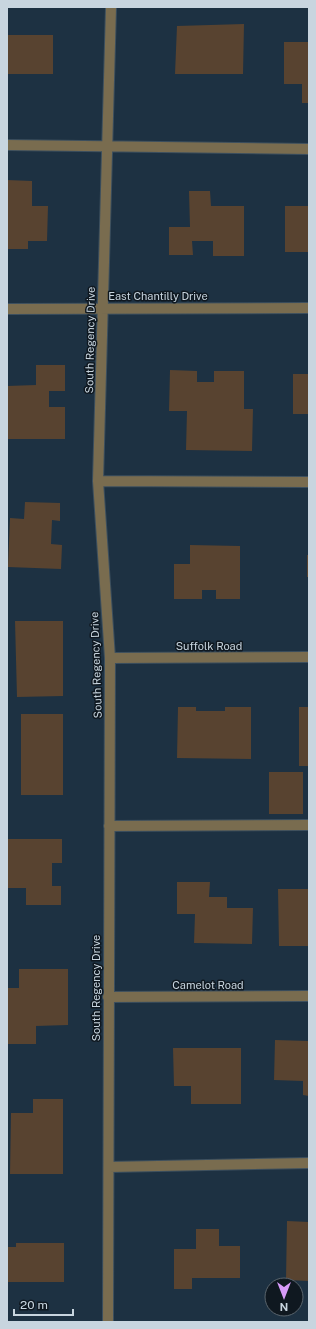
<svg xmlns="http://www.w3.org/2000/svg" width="316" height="1329" viewBox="0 0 316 1329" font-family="'Public Sans',sans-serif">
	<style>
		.building { fill: #584330 }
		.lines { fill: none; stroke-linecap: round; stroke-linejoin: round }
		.minor-casing { stroke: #3c4f5e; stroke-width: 12 }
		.minor { stroke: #796c4f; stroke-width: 10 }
		.labels { text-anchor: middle; stroke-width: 3; stroke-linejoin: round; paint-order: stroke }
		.street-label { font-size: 11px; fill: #c8d5df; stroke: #0f1820 }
	</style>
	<rect width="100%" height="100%" fill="#1d3142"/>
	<path class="building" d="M244,24L243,74H175L177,26Z
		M7,35H53V74H7Z
		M284,42H309V103H302V84H284Z
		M7,180L32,181V206H48L47,241H28V249H7Z
		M189,191H210L211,206H244V256H213V241H192L193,255H169V227H190Z
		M285,206H309V252H285Z
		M36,365H65V391H49V407H65V439H7V386L36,385Z
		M170,370L197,371V382H214V371H244V409H253L252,451L186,450L187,411H169Z
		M293,374H309V414H293Z
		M25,502L60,503V521L52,520L51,544L62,545L61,569L8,567L10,518L24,519Z
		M190,545L240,546V599H216V590H202V599H174V564H190Z
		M307,555H309V577H307Z
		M15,621H63V696L17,697Z
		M178,707H196V711H225V707H251V759L177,758Z
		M299,707H309V766H299Z
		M21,714H63V795H21Z
		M269,772H303V814H269Z
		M7,839H62V863H52V886H61V905H26V888H7Z
		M177,882H210L209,897H227V908H253L252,944L194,943L195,914H177Z
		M278,889H309V946H279Z
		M19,969H68V1025L36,1026V1044H7V988H19Z
		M275,1040L309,1041V1096L303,1095V1081L274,1080Z
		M173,1048H241V1104H191V1086H174Z
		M33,1099H63V1174H10L11,1113H33Z
		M287,1221L309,1222V1281L286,1280Z
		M196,1229H219V1246H240V1278H192V1289H174V1249H196Z
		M16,1243H64V1282H7V1247H16Z"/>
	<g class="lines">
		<g class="minor-casing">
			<path id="minor" d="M7,145L309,149
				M7,309L309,308
				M98,481L309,482
				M110,658L309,657
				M109,826L309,825
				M108,997L309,996
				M109,1167L309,1163
				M108,1322L110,658L98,481L111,7"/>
		</g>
		<use href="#minor" class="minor"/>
	</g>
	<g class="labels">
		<g class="street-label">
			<text x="158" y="300">East Chantilly Drive</text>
			<text transform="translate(90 340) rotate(-89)" y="4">South Regency Drive</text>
			<text x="209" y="650">Suffolk Road</text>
			<text transform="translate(96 665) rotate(-92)" y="4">South Regency Drive</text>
			<text x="208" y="989">Camelot Road</text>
			<text transform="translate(96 988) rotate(-90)" y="4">South Regency Drive</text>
		</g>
	</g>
	<rect width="316" height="1329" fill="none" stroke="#c8d5df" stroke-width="16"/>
	<g transform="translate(284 1297) rotate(180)"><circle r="19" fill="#0f1820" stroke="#59646c"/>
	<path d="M0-3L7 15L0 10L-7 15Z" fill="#d79bf9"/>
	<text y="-6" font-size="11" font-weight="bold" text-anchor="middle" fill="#c8d5df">N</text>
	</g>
	<path d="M14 1309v6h59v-6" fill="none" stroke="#c8d5df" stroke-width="2"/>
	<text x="20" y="1309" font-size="12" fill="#c8d5df" stroke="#0f1820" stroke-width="3" paint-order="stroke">20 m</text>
</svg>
